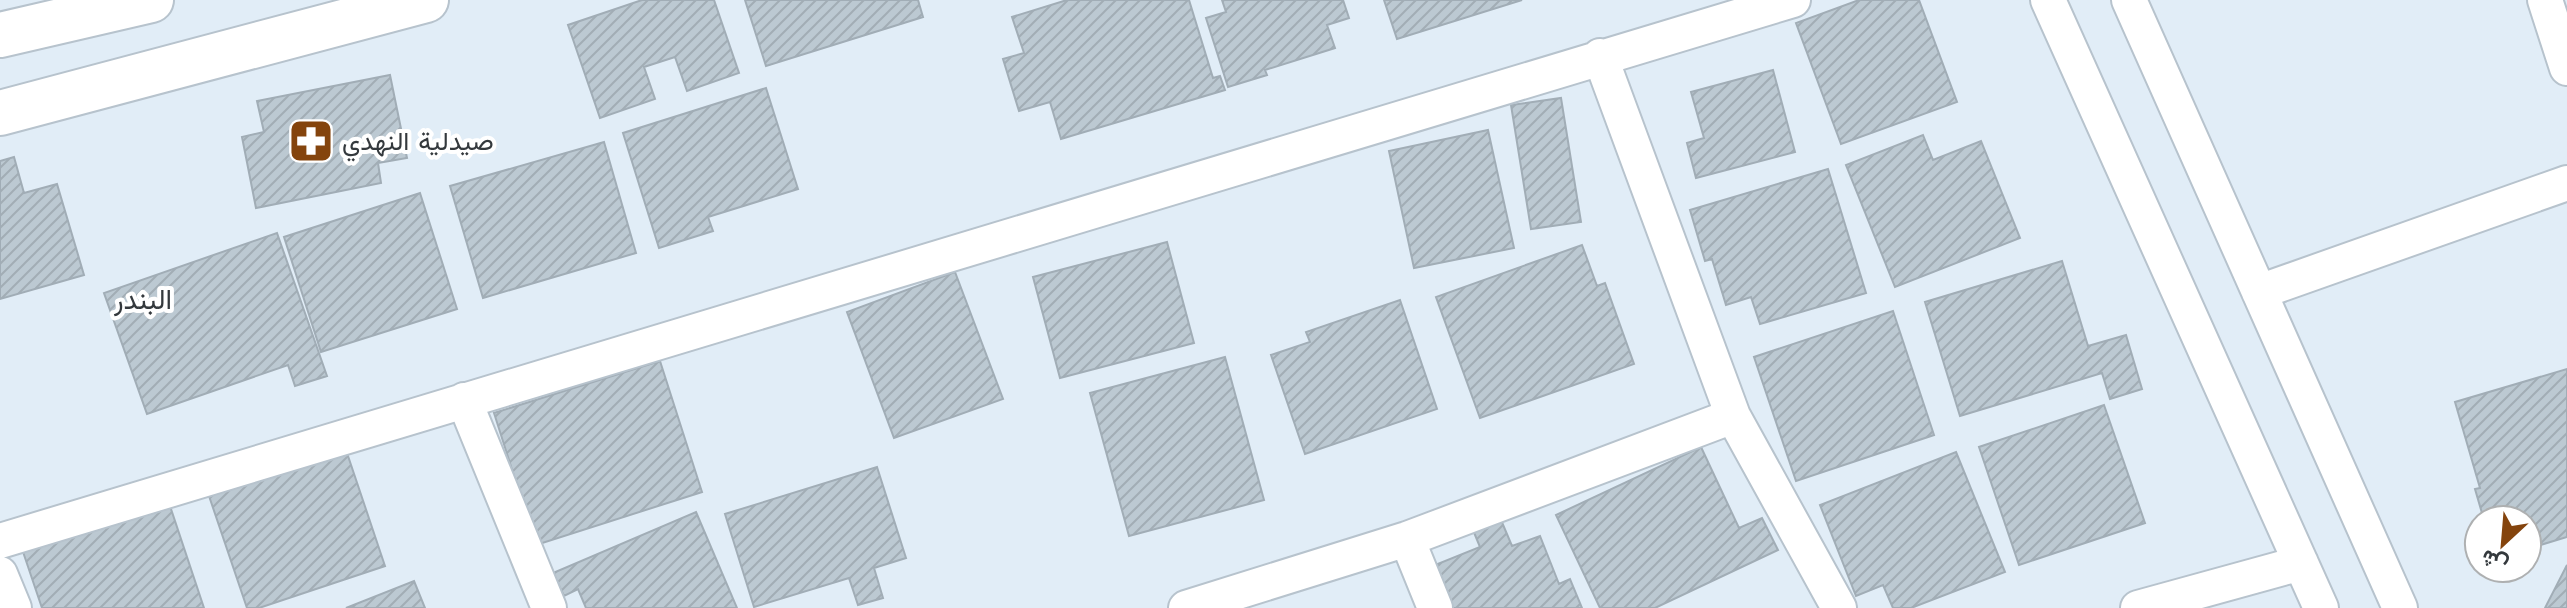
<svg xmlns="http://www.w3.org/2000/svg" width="2567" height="608" viewBox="0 0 2567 608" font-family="'Work Sans',Vazirmatn,sans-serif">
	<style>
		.building { fill: url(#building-hatch); stroke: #a1adb6; stroke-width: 2 }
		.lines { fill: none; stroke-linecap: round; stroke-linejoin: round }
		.street-casing { stroke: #b7c3cd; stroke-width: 38 }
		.secondary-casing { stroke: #b7c3cd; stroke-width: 48 }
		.street { stroke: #fff; stroke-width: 34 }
		.secondary { stroke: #fff; stroke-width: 44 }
		.labels { text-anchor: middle; stroke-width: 8; stroke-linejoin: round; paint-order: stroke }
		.poi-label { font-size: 26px; fill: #34393d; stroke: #fff; text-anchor: start }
		.neighbourhood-label { font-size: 28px; fill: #34393d; stroke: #fff }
	</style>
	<defs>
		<pattern id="building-hatch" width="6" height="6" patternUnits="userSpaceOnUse" patternTransform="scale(2)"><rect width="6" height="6" fill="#bcc9d2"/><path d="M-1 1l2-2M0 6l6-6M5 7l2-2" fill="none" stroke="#a2adb5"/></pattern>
	</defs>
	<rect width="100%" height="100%" fill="#e1edf7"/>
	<path class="building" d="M642,0H714L739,73L687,91L675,57L644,67L655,99L600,118L568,25Z
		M745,0H918L923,17L766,66Z
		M1067,0H1189L1213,78L1220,76L1225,90L1061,139L1050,102L1019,111L1003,59L1024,53L1012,17Z
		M1222,0H1343L1349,18L1327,25L1335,48L1265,70L1267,75L1228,87L1206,18L1226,12Z
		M1384,0H1522L1397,39Z
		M1859,0H1919L1957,102L1841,144L1796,23Z
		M1773,70L1795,152L1696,178L1687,143L1704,138L1691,92Z
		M390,75L407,158L378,163L381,183L256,208L242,137L264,132L257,101Z
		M766,88L798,189L708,217L713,231L659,248L623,133Z
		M1561,98L1581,222L1531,229L1511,105Z
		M1488,130L1514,248L1414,268L1389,151Z
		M1923,135L1933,160L1981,141L2020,238L1895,287L1846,165Z
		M604,142L636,253L483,298L450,186Z
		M14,157L24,193L57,184L84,275L0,299V161Z
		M1828,169L1866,293L1760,324L1751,297L1726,305L1712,259L1705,261L1690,210Z
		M420,193L457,309L321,352L284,237Z
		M277,233L327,376L295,386L288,365L147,414L104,293Z
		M1167,242L1194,343L1060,378L1033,277Z
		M1582,245L1597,286L1605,283L1634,364L1480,418L1436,297Z
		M2062,261L2088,346L2126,335L2142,389L2110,399L2102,373L1960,416L1925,302Z
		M955,272L1003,399L894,438L847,312Z
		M1400,300L1437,409L1305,454L1271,355L1310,342L1306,332Z
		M1893,311L1934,435L1796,481L1754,357Z
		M1225,357L1264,500L1129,536L1090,393Z
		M660,361L702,492L536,545L494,413Z
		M2567,369V537L2527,549V520H2484L2475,489L2480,488L2455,402Z
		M2104,405L2145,523L2019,565L1979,447Z
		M1701,447L1739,528L1762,518L1778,550L1655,608H1600L1556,515Z
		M346,450L385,566L259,608H247L209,496Z
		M1956,452L2005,572L1911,608H1893L1883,585L1856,596L1820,505Z
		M877,467L906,558L874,568L883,598L858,605L849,578L754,607L725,514Z
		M166,494L204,608H42L20,543Z
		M696,512L737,608H586L578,589L564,596L553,573Z
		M1501,520L1512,546L1540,536L1559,584L1570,579L1582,608H1452L1435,565L1480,547L1473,530Z
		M2567,565V608H2545Z
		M414,581L425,608H346Z"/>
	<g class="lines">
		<g class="street-casing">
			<path id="street" d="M2048,0L2321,608
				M2129,0L2400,608
				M2545,0L2567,68
				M1600,56L1733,416L1839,608
				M2259,292L2567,183
				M464,400L549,608
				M1407,539L1435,608
				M0,541L1793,0
				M0,574L14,608
				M1186,608L1407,539L1733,416
				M2138,608L2301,563"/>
		</g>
		<g class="secondary-casing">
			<path id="secondary" d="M0,35L151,0
				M0,113L426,0"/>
		</g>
		<use href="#street" class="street"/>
		<use href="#secondary" class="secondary"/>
	</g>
	<defs>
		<g id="pharmacy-square" transform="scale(2.3)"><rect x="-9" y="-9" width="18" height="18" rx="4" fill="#84440d" stroke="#fff"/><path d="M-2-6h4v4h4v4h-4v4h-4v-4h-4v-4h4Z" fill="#fff"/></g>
	</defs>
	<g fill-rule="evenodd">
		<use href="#pharmacy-square" x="311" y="141"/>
	</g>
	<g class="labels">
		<g class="poi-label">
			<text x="342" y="150">صيدلية النهدي</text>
		</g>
		<g class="neighbourhood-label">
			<text x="143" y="309">البندر</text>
		</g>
	</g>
	<g transform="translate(2503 544) rotate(206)"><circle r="38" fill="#ffffff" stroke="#aeb0b1" stroke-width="2"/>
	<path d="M0-6L14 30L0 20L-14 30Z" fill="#84440d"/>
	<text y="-12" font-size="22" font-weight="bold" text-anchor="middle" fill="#34393d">ش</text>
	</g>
</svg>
